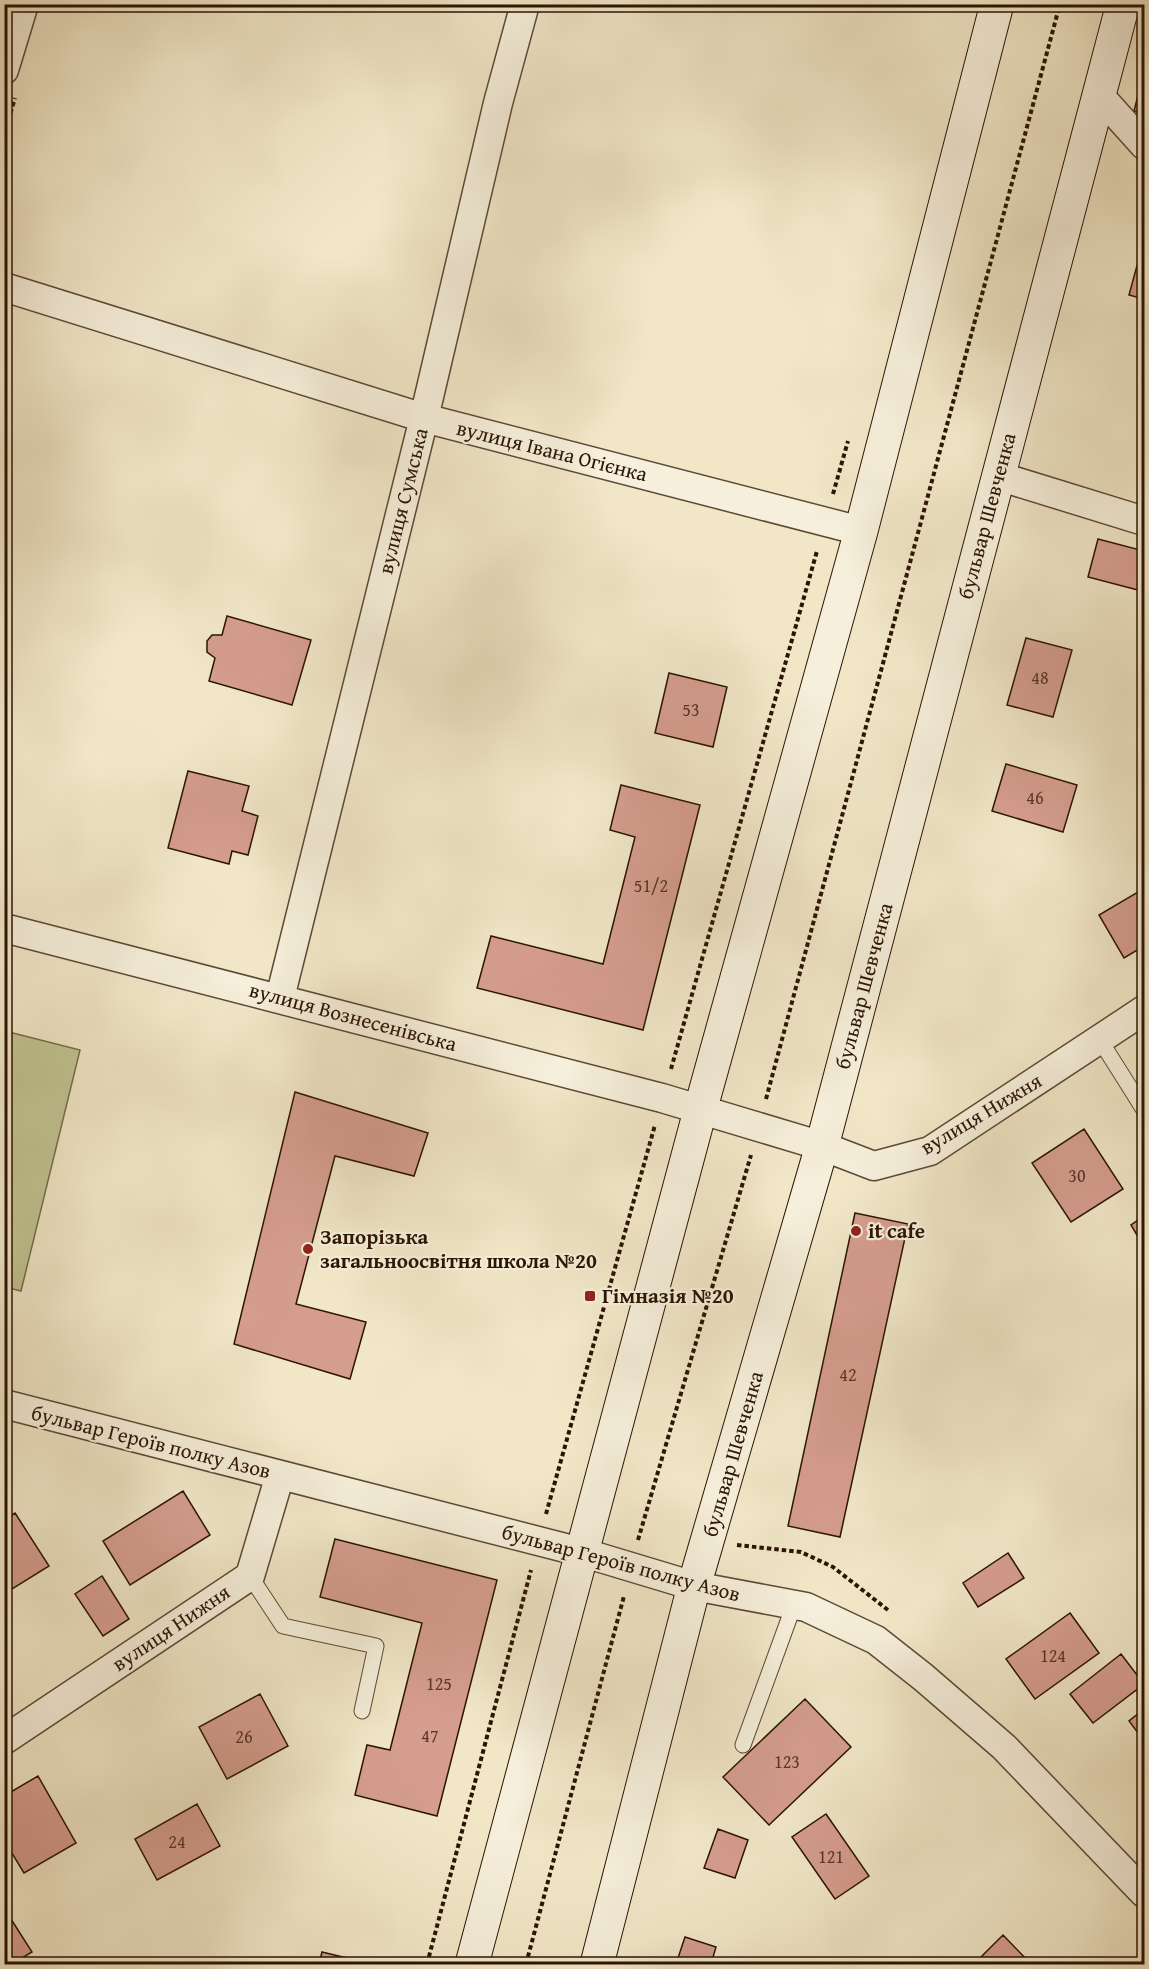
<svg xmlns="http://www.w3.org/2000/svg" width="1149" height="1969" viewBox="0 0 1149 1969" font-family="'Gentium Book Plus',serif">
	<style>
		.green { fill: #c1c391; stroke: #766c4a; stroke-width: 1.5 }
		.building { fill: #d59d8e; stroke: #2b1404; stroke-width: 1.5 }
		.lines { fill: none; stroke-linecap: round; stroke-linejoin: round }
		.lane-casing { stroke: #5c4935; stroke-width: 17 }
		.street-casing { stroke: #5c4935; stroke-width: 31 }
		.secondary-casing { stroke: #2b1404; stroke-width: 35 }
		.path { stroke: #2b1404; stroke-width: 4; stroke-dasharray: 4.5 3; stroke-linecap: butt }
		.lane { stroke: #f6efdb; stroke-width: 15 }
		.street { stroke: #f6efdb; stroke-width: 28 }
		.secondary { stroke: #f6efdb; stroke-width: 33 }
		.poi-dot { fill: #8f2418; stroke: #f6efdb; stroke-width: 2 }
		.labels { text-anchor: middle; stroke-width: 4.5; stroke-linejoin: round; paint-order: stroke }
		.number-label { font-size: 18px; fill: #563626 }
		.street-label { font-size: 21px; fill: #2b1404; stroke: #f6efdb }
		.poi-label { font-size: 21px; font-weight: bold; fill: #2b1404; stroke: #f6efdb; text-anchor: start }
	</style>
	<rect width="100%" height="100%" fill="#f1e7c7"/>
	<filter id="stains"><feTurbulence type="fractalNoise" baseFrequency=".00333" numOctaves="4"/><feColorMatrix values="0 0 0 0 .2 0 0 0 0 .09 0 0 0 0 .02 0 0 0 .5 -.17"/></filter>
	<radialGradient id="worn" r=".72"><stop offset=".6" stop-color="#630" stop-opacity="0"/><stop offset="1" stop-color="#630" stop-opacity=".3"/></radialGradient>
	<path class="green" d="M5,1031L80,1050L21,1291L5,1287Z"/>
	<path class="building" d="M1144,72V114L1134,111Z
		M1141,251L1144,252V299L1129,295Z
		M1098,539L1144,551V564L1138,590L1088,577Z
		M227,616L311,640L292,705L209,681L215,658L207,652V641L212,635H222Z
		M1026,638L1072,650L1053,717L1007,705Z
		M669,673L727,687L713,747L655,733Z
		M1006,764L1077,785L1063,832L992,811Z
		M188,771L249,786L242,811L258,816L248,855L232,851L229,864L168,848Z
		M621,785L700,805L643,1030L477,988L491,936L603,964L635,837L610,830Z
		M1138,892L1144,903V946L1124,958L1099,915Z
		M295,1092L428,1133L414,1176L335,1156L296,1304L366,1322L350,1379L234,1344Z
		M1084,1129L1123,1189L1071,1222L1032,1163Z
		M855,1213L908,1224L840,1537L788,1526Z
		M1144,1216V1247L1131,1225Z
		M183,1491L210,1535L130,1585L103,1541Z
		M15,1513L49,1566L4,1594V1520Z
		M335,1539L497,1580L437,1816L355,1795L367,1745L390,1750L422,1623L320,1597Z
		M1008,1553L1024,1578L978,1607L963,1583Z
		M102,1576L129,1619L103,1636L75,1594Z
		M1070,1613L1099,1653L1035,1699L1006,1659Z
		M1121,1654L1144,1684L1093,1723L1070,1694Z
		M260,1694L288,1746L227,1779L199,1727Z
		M805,1699L851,1747L769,1825L723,1777Z
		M1144,1709V1741L1129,1721Z
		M38,1776L76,1843L24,1873L4,1840V1796Z
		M197,1804L220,1846L157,1880L135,1839Z
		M826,1814L869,1876L835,1899L792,1837Z
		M718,1829L748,1840L735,1878L704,1868Z
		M4,1908L32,1952L12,1964H4Z
		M1003,1935L1031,1964H986L980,1958Z
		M685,1937L716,1947L711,1964H676Z
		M322,1952L372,1964H319Z"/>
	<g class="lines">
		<g class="lane-casing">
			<path id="lane" d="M1100,1040L1144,1110
				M250,1576L283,1626L376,1646L362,1711
				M743,1745L794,1605"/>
		</g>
		<g class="street-casing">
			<path id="street" d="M4,70L24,4
				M1099,95L1144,145
				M4,287L424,418L861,531
				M998,476L1144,521
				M4,928L662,1098L822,1146L874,1166L930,1151L1144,1010
				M280,998L424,418L498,103L525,4
				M4,1404L581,1552L694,1586L806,1607L876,1640L923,1677L1004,1747L1144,1893
				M4,1740L250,1576L280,1475"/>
		</g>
		<g class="secondary-casing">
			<path id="secondary" d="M472,1964L700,1111L861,531L997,4
				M597,1964L694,1586L822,1146L1123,4"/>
		</g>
		<path class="path" d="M4,135L15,98
			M833,494L848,441
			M671,1069L817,551
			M766,1099L1060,4
			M546,1514L655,1125
			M638,1540L751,1155
			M737,1545L801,1552L833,1567L888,1610
			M427,1964L531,1570
			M526,1964L624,1596"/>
		<use href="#lane" class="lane"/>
		<use href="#street" class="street"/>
		<use href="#secondary" class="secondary"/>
	</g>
	<g class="poi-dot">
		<circle cx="856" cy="1231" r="6"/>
		<circle cx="308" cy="1249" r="6"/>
		<rect x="584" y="1290" width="12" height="12" rx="3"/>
	</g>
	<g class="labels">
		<g class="number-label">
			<text x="1040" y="684">48</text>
			<text x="691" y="716">53</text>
			<text x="1035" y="804">46</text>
			<text x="651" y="892">51/2</text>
			<text x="1077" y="1182">30</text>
			<text x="848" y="1381">42</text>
			<text x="1053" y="1662">124</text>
			<text x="439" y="1690">125</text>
			<text x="430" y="1742">47</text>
			<text x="244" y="1743">26</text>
			<text x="787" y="1768">123</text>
			<text x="177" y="1848">24</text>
			<text x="831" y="1863">121</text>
		</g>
		<g class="street-label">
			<text transform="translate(552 451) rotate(14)" y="7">вулиця Івана Огієнка</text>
			<text transform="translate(403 501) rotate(-76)" y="7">вулиця Сумська</text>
			<text transform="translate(987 516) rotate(-75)" y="7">бульвар Шевченка</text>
			<text transform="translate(864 986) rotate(-75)" y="7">бульвар Шевченка</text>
			<text transform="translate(353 1017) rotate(15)" y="7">вулиця Вознесенівська</text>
			<text transform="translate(981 1114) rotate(-31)" y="7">вулиця Нижня</text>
			<text transform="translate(151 1442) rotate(14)" y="7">бульвар Героїв полку Азов</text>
			<text transform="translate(733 1454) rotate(-74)" y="7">бульвар Шевченка</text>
			<text transform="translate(621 1563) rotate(15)" y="7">бульвар Героїв полку Азов</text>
			<text transform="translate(171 1628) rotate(-34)" y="7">вулиця Нижня</text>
		</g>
		<g class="poi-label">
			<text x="868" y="1238">it cafe</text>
			<text x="320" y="1244">Запорізька<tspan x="320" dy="24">загальноосвітня школа №20</tspan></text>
			<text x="602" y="1303">Гімназія №20</text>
		</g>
	</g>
	<rect width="1149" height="1969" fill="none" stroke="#f1e7c7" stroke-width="24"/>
	<rect x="6" y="6" width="1137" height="1957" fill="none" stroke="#2b1404" stroke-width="3"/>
	<rect x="12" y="12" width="1125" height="1945" fill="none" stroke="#2b1404" stroke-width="1.5"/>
	<rect width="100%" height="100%" filter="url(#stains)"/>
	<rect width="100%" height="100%" fill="url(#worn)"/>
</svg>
